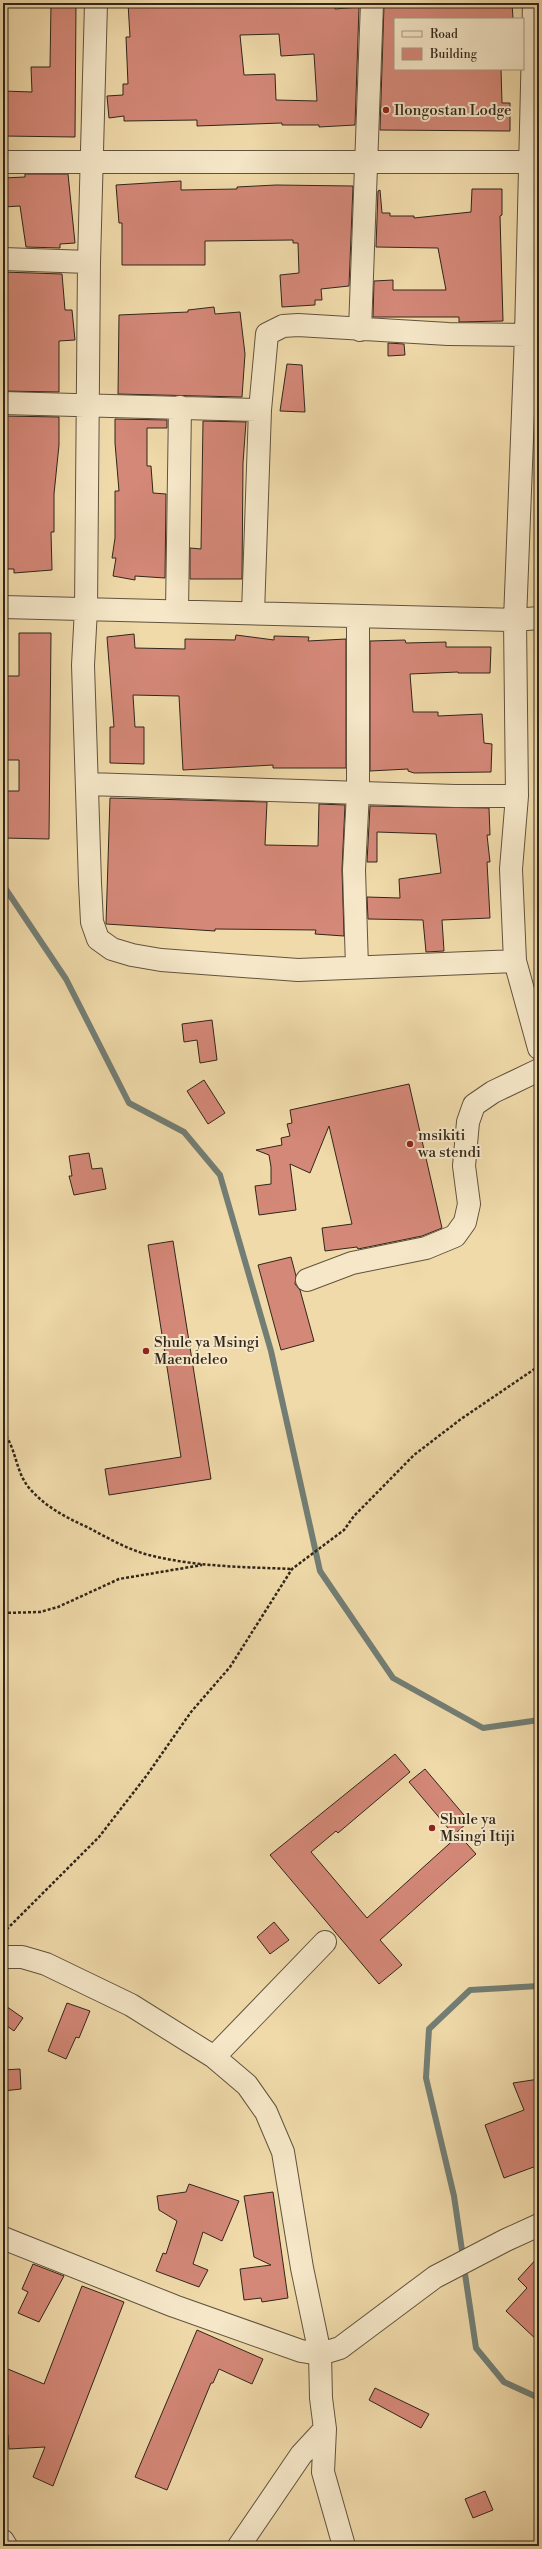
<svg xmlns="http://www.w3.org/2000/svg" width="542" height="2549" viewBox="0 0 542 2549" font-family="'Libre Bodoni',serif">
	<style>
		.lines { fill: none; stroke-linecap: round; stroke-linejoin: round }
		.stream { stroke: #727e75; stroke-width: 6 }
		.building { fill: #d48878; stroke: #31261a; fill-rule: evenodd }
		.minor-casing { stroke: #61533e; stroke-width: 24 }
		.path { stroke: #31261a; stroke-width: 2.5; stroke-dasharray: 3 2; stroke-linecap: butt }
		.minor { stroke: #f5e7c8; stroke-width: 22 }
		.poi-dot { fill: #8f2418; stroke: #f5e7c8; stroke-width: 1.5 }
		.labels { text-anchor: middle; stroke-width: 4; stroke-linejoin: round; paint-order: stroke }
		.poi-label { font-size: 15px; fill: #31261a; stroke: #f5e7c8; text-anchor: start }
	</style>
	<rect width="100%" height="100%" fill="#f0daaa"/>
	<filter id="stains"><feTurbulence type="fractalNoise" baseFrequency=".005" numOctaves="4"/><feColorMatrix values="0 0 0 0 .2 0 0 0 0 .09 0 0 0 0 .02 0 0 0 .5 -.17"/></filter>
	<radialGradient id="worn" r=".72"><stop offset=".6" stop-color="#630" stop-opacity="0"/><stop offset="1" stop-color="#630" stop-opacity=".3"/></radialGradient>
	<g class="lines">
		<path class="stream" d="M3,885L66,979L129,1103L184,1132L220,1175L271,1351L320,1571L393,1678L483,1728L539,1720
			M463,2257L454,2196L426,2078L429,2029L470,1990L539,1986
			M464,2267L476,2348L504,2382L539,2398"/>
	</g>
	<path class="building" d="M51,3H76L75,137L3,136V91L32,92L31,67H50Z
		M128,3H335V9L359,7L355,125L319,127V125H282V123L197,126V120L124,121V116L109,118L107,96L123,95V84H128L126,37H130ZM279,34L281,56L314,54L317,101L276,100L275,74L244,75L240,35Z
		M442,3H512L513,19H395V69H501L502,103H510V131L380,130L384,5Z
		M25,174H68L75,243L60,244V248L26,247L20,206L3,207V178L25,177Z
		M181,181V190L237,189V187L276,185L353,186L349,286L321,289L322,300H315V305L282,307L280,275L299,273L298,243H293V240L205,241V265H122V223H119L116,185Z
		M472,189H502V215L500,216L503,321L459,322V317H373L374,281L393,280V290H446L438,248L376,247L378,191L380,190L382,213H390V216H414V218L471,212Z
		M3,272L62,274L65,310H72L75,340L59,341V392L3,391Z
		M214,307L215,314L240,312L245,354L242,397L118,394L119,315L188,312V310Z
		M388,343L404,344L405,355L388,356Z
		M287,364L302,365L305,412L280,411Z
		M3,416L59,417V445L54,494V532H51L52,570L14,573V569H3Z
		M115,419L167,420V428H147V466H151L153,493L166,494L165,578L135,576V580L113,576L116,558H112L115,538V491H119L115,443Z
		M203,421L246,422L243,463L242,579H190V548L201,549Z
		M19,633H51L49,839L3,838V791H19V760H3V676H19Z
		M134,634L135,648L185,649V639L235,640L236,635L274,640V636L309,637L308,641L346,639V768H273V765L183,770L179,696L133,695L135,727H144V764L110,763V727H114L107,637Z
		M405,640L406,643L446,642V647H491L490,673H458V672L410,674L413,712H438V716L482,714L484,743L492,744L491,772L414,773L408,771V769L370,771V641Z
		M110,798L267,802L265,845L318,846L319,804L345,805L342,869L344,936L315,934L316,930L215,929V931L106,924Z
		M370,806L489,808L490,835H487L490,862H487L490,918L442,920L444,951L426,952L423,920L368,919L367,897L400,898L399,879L441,873L436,834L377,832V862H367Z
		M212,1020L217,1060L200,1063L197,1040L184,1042L182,1024Z
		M204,1080L225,1113L208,1124L187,1091Z
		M409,1084L442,1228L422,1236L358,1249L357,1247L325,1251L322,1228L352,1224L329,1126L310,1173L290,1164L296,1210L259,1215L255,1186L271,1184V1167L269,1155L256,1150L282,1145L281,1138L290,1136L287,1124L292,1123L290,1110Z
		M89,1153L92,1169L102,1168L106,1189L74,1195L69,1176H72L69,1156Z
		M173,1241L211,1479L109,1495L105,1469L181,1457L148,1245Z
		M291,1257L296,1276L295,1284L300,1290L314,1341L281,1350L258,1265Z
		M395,1754L410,1772L338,1833L336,1831L311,1852L367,1918L459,1835L476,1854L380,1940L402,1965L379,1984L270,1855Z
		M425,1769L469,1821L454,1835L409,1782Z
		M274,1922L289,1940L270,1954L257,1937Z
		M67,2003L90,2011L79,2038L76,2037L66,2059L48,2051Z
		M3,2004L23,2018L14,2031L3,2023Z
		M20,2069L21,2089L3,2091V2070Z
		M539,2079V2165L504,2178L485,2125L524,2110L513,2083Z
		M189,2184L239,2201L222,2241L203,2232L193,2264L208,2270L199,2287L156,2271L163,2253L166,2254L177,2221L159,2210L157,2196L186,2192Z
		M273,2192L288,2298L262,2302L261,2298L244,2300L240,2269L271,2265L254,2257L244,2196Z
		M539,2256V2342L506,2311L527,2288L518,2279Z
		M33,2264L64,2276L39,2322L18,2313L28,2292L22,2289Z
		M82,2286L124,2302L53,2486L33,2477L45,2447L9,2449L8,2435L3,2436V2367L44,2384Z
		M197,2330L263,2359L252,2384L219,2369L213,2383H211L167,2490L135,2477Z
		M375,2388L429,2414L421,2428L369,2400Z
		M485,2491L493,2510L473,2518L465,2499Z"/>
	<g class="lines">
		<g class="minor-casing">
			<path id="minor" d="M96,3L89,262L86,609L83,665L90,883L92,922L98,939L112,949L132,955L161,960L298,970L515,961
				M534,3L526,335L515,620L517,796L511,869L515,961L539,1048
				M3,162H531
				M3,259L89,262
				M360,330L372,3
				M3,403L260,410
				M3,607L515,620L539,618
				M177,611L180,407
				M253,613L260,410L267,334L283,326L298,325L448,334L526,335
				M88,784L455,796H517
				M357,967L354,870L358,792V616
				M307,1280L352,1263L426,1248L455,1236L465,1222L469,1204L464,1166L468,1122L474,1105L493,1092L539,1070
				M3,1957H22L46,1964L131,2005L214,2057L247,2085L266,2112L283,2152L302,2268L320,2354L321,2398L325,2429L323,2472L344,2546
				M214,2057L325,1942
				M3,2238L174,2306L301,2351L320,2354L340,2348L435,2277L506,2240L539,2225
				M3,2541L6,2546
				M239,2546L301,2455L325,2429"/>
		</g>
		<path class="path" d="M3,1432C17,1449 15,1472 30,1489C46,1507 65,1517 87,1527C108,1538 130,1551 153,1556C199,1567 246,1567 292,1569
			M3,1613L40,1612L58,1607L119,1579L202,1565
			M3,1933L99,1837L147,1775L191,1712L230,1667L292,1569L344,1530L354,1516L414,1455L461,1419L539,1366"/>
		<use href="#minor" class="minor"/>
	</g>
	<g class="poi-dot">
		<circle cx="386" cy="110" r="4"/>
		<circle cx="410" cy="1144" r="4"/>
		<circle cx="146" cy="1351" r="4"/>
		<circle cx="432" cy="1828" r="4"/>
	</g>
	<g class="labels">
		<g class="poi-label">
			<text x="394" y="115">Ilongostan Lodge</text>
			<text x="418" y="1140">msikiti<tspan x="418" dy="17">wa stendi</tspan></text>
			<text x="154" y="1347">Shule ya Msingi<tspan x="154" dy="17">Maendeleo</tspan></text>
			<text x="440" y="1824">Shule ya<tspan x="440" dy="17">Msingi Itiji</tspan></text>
		</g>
	</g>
	<rect width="542" height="2549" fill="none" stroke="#f0daaa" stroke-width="16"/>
	<rect x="4" y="4" width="534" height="2541" fill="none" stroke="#31261a" stroke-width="2"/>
	<rect x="8" y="8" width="526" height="2533" fill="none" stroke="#31261a"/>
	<rect x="394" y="18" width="130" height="52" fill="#f5e7c8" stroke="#a79a82"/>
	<rect x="402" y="31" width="20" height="6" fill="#f5e7c8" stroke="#a79a82"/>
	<text x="430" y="38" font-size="12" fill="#31261a">Road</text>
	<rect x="402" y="48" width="20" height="12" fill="#d48878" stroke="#a79a82"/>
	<text x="430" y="58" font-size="12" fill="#31261a">Building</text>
	<rect width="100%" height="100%" filter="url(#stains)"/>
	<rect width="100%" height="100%" fill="url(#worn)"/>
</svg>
